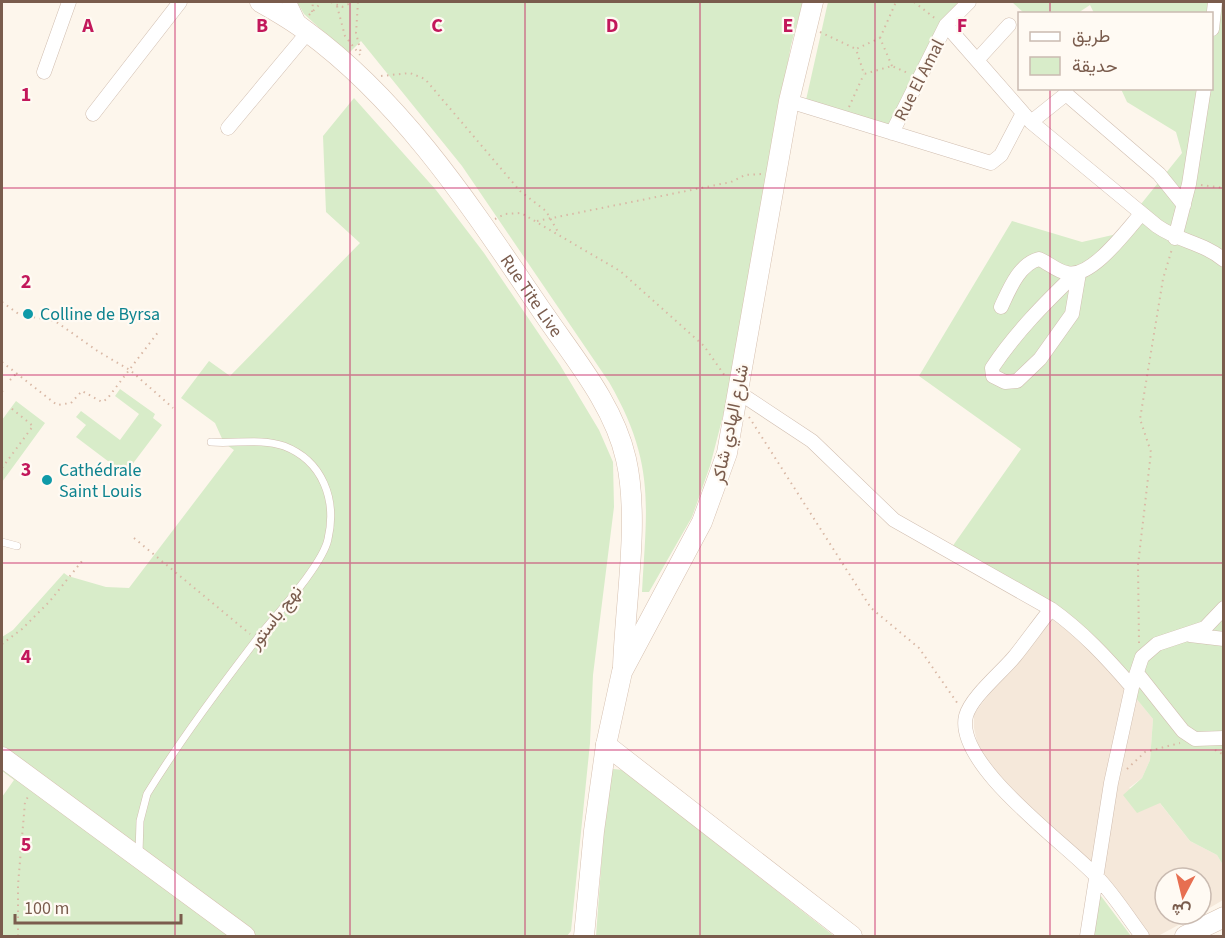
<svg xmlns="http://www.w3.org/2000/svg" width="1225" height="938" viewBox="0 0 1225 938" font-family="'Source Sans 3',Vazirmatn,sans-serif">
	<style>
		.residential { fill: #f5e8da }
		.green { fill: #d8ecc9 }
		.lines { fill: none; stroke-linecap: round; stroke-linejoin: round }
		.lane-casing { stroke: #d1beb0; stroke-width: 8 }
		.street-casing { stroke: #d1beb0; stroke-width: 15 }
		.secondary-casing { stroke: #d6c0b0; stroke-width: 21 }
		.path { stroke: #d9b8a5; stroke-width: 2; stroke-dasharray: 1.5 4.5; stroke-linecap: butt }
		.lane { stroke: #fff; stroke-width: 7 }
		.street { stroke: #fff; stroke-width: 14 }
		.secondary { stroke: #fff; stroke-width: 20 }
		.grid { fill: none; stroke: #c2185b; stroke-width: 1.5; stroke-opacity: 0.55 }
		.culture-dot { fill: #0f9aa8; stroke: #fffaf3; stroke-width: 2 }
		.labels { text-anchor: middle; stroke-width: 4.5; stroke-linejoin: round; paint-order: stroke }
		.street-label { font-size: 18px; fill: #7a5c4d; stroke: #fffaf3 }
		.culture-label { font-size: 18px; fill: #0d838f; stroke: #fffaf3; text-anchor: start }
		.grid-label { font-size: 20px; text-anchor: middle; font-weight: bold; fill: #c2185b; stroke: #fffaf3; stroke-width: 4.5; stroke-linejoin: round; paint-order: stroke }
	</style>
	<rect width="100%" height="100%" fill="#fdf6ec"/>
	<path class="residential" d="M1053,617L1103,658L1153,719L1150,760L1142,778L1129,788L1159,802L1190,841L1217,855L1223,865V900L1201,913V878H1165V914H1199L1158,936H1150L1105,877L1014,794L979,750L974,728V714L1002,677L1021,659Z"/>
	<path class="green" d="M297,2H803L791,45L730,389L710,466L692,517L649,592H642C647,504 655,462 609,382L462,166L361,41L348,54L304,14Z
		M828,2H958L942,23L888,128L806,100Z
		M1012,2H1223V865L1217,855L1190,841L1160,803L1137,813L1123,795L1142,778L1150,760L1153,719L1103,658L1081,636L952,547L1021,449L919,376L1012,221L1082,242L1117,234L1182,153L1176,132L1127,102L1121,89L1212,88V14L1094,13L1090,5L1078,13H1024Z
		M354,98L436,190L484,253L560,365L599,430L613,462L614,507L593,675L590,743L571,931L567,936H2V797L14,780L2,771V637L13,630L64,573L68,576L106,587L129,588L234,450L224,443L215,423L181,398L209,361L230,376L360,243L326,212L323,136Z
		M120,389L155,414L153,418L162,425L125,474L76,437L86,425L76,417L81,411L120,440L139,414L115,396Z
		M16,401L45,423L2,482V420Z
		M613,769L623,770L834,936H596L608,772Z
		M1101,896L1131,936H1089L1093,898Z"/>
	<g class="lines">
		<g class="lane-casing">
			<path id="lane" d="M2,542L17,546
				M139,853L140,821L147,794C181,739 221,686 260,635C278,613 323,564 328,539C337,500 323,461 284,446C261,438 235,444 211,442"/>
		</g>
		<g class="street-casing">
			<path id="street" d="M289,2L301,27
				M946,25L1031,122L1157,226C1178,241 1204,243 1224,260
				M1212,29L1215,2
				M978,59L1009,25
				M44,72L69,2
				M1066,94L1159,174L1184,205
				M789,101L991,163L1001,155L1023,113
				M93,114L180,2
				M1031,122L1066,94V88
				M228,128L308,32
				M892,133L946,25L969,2
				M1175,238L1189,184L1204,88
				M1075,274C1045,303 1015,333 992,368L993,376L1005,382L1017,381L1040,359L1072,314L1079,273
				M1001,307C1009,290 1019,264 1039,259C1049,263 1056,271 1067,273C1091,279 1126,231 1141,214
				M738,392L812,441L894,520L1051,609C1082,631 1107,658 1132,687
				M1051,609C1039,624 1027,641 1015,656C1002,672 971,697 966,716C954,764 1065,843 1095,875C1113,893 1127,916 1142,936
				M1190,635L1224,639
				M1137,673L1183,731L1195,739L1224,738
				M1087,936L1111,783L1132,687L1142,657L1157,644L1205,628L1224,608"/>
		</g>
		<g class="secondary-casing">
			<g id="secondary">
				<path id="s1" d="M260,2C276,11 292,20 306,31C406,104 475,213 544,314C574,358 614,405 626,459C640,520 625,603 623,667"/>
				<path d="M606,745L852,936"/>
				<path d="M2,757L245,936"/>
				<path d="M584,936L594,831L606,745L622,672L702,522L727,453L789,101L813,2"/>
				<path d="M1185,936L1224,917"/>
			</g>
		</g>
		<path class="path" d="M331,2L342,7L353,2
			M358,2L356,33L361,53
			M914,2L936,19
			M337,6L345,36L360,55
			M312,12L313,2
			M309,15L322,2
			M820,32L856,49
			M880,38L896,2
			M892,66L880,38L856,49L864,74L892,66L910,74
			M381,76L410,73L425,79L520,191L546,211L558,232
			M849,107L864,74
			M1201,185L1224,188
			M495,219L505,214L521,213L620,271L704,346L725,376
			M537,221L731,182L745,175L762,174
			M2,302L20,315L55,321L99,352L130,370L173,408
			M2,362L57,405L71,403L82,391L102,402L107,399L159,331
			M10,380L16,374
			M2,392L3,390
			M749,417L871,608L919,648L958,704
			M2,468L33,426L11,408
			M134,538L250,634
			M1139,643L1138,565L1151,452L1140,419L1163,279L1172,249
			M2,644L22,629L50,601L82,561
			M1215,750L1224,755
			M1127,769L1145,752L1180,743
			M18,936V885L25,802L29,795"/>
		<use href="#lane" class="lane"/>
		<use href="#street" class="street"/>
		<use href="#secondary" class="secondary"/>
	</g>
	<path class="grid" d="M175,2V936M350,2V936M525,2V936M700,2V936M875,2V936M1050,2V14M1050,88V936M2,188H1224M2,375H1224M2,563H1224M2,750H1224"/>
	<g class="culture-dot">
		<circle cx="28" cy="314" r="6"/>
		<circle cx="47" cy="480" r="6"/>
	</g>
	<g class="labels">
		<g class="street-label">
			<text transform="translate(919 80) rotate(-63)" y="6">Rue El Amal</text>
			<text dy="6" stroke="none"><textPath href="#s1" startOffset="404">Rue Tite Live</textPath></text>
			<text transform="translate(730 424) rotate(-78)" y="6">شارع الهادي شاكر</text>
			<text transform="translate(275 617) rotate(-52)" y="6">نهج باستور</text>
		</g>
		<g class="culture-label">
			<text x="40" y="320">Colline de Byrsa</text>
			<text x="59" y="476">Cathédrale<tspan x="59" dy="21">Saint Louis</tspan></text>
		</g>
	</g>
	<g class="grid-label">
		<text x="88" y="32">A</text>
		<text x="262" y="32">B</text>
		<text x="437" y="32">C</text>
		<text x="612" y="32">D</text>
		<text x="788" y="32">E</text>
		<text x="962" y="32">F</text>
		<text x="26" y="101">1</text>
		<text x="26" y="288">2</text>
		<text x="26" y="476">3</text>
		<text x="26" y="663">4</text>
		<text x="26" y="851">5</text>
	</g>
	<rect width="1225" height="938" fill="none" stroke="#7a5c4d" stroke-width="6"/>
	<rect x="1018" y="12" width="195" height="78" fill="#fffaf3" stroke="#cabbb1" stroke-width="1.5"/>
	<rect x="1030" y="32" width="30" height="9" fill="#ffffff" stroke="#cabbb1" stroke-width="1.5"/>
	<text x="1072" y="42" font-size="18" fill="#7a5c4d">طريق</text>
	<rect x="1030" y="57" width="30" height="18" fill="#d8ecc9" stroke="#cabbb1" stroke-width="1.5"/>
	<text x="1072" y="72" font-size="18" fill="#7a5c4d">حديقة</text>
	<g transform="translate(1183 896) rotate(187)"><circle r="28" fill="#fffaf3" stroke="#cabbb1" stroke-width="1.5"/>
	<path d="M0-4.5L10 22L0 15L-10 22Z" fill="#e76f51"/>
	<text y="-9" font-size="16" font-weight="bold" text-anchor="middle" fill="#7a5c4d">ش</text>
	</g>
	<path d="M15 914v9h166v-9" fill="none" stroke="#7a5c4d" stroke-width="3"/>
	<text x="24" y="914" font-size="18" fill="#7a5c4d" stroke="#fffaf3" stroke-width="4.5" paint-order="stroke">100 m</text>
</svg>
